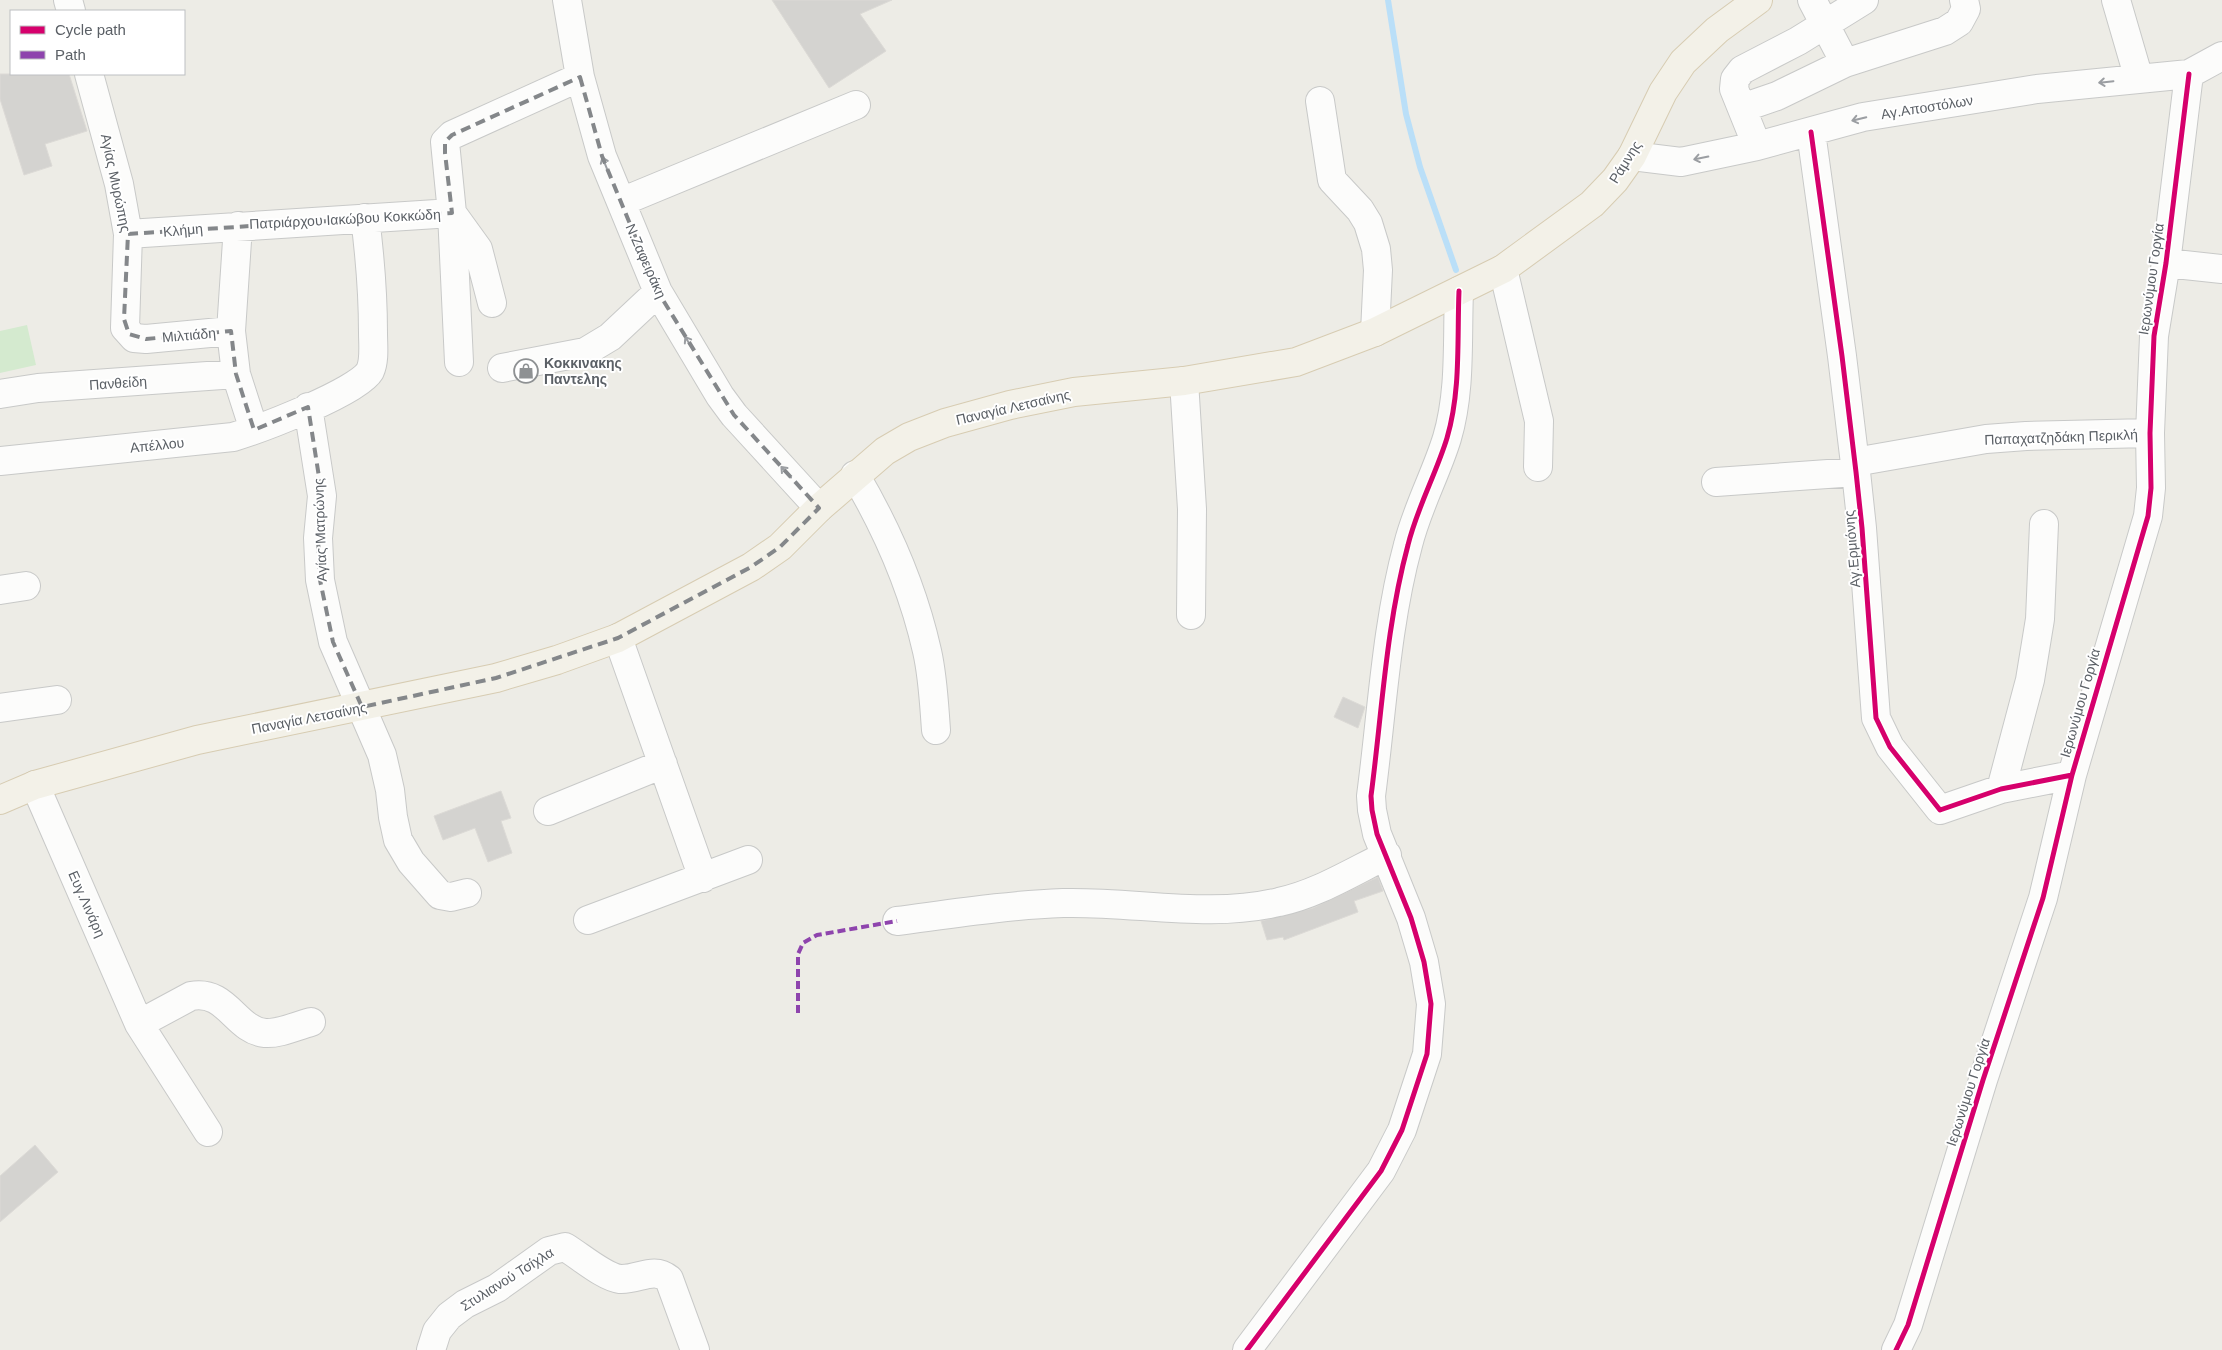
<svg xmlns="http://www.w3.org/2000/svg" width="2222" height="1350" viewBox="0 0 2222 1350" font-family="Arial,sans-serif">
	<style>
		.green { fill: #d4eacf }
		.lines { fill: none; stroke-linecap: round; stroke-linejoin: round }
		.stream { stroke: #badff8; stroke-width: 6 }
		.building { fill: #d4d3d0; stroke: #dcdad6 }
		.minor-casing { stroke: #c8c9c8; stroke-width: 30 }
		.major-casing { stroke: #d7ccb2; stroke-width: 30 }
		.minor { stroke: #fcfcfb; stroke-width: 28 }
		.major { stroke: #f3f1e8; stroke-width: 28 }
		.quiet { stroke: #8e44ad; stroke-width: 4; stroke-dasharray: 8 4; stroke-linecap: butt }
		.cycleway-casing { stroke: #fff; stroke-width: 8 }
		.cycleway { stroke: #d6006c; stroke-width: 5 }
		.oneway { stroke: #9b9ea2 }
		.marked { fill: none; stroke: #84878a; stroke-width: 4; stroke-dasharray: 10 6; stroke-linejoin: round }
		.labels { text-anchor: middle; stroke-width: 4; stroke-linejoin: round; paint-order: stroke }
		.street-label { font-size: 14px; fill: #5b6066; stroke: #fff }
		.poi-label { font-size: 14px; font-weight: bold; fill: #5b6066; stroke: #fff; text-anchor: start }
	</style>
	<rect width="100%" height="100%" fill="#edece6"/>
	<path class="green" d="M27,325L36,365L0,373V331Z"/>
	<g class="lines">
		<path class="stream" d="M1388,0L1406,114L1420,167L1456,270"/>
	</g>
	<path class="building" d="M772,0H892L860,14L886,51L829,88Z
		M0,74H69L87,131L45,144L52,166L24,175L0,99Z
		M1343,697L1365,707L1358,728L1334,717Z
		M501,791L511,818L501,821L512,853L488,862L475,828L443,840L434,816Z
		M1378,877L1383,891L1354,901L1358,912L1284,940L1283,937L1267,940L1261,921L1313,908Z
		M35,1145L58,1172L0,1222V1176Z"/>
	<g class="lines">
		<g class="minor-casing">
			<path id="minor" d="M68,0L71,11
				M567,0L580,77L602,156L658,292L720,396L734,415L819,508
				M1812,0L1845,63
				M2116,0L2139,79
				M89,74L119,184L128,234L125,328L134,338L146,339L231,331
				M1320,101L1332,180L1360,210L1368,223L1376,249L1378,270L1375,332
				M1742,108L1777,96L1845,63L1945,31L1959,22L1966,9L1964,0
				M1811,132L1842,356L1856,472L1862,528L1876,718L1890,747L1940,810L2001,789L2072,775
				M1757,146L1734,89L1735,79L1742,70L1798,41L1864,0
				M1632,156L1681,162L1757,146L1863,117L2037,89L2189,74L2222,56
				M621,202L856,105
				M452,213L459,362
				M452,213L478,249L492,303
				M238,226L231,331L236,374L254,430
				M128,234L452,213L445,142L452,135L580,77
				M2166,263L2222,269
				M1503,269L1539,421L1538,467
				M502,368L585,352L610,337L658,292
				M1184,381L1192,509L1191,615
				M0,394L38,388L236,374
				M308,407L322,496L318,538L320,580L333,642L382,755L390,790L393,817L398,840L411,862L440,895L451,897L467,893
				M0,461L233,437C260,429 358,392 370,371C375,360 373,345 373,333C373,294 370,257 365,218
				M1855,462L1986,439L2026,436L2150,433
				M855,475C887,529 913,589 927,651C933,677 934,704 936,730
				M1716,482L1856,472
				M0,590L26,586
				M618,638L703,878
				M0,708L57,700
				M35,785L139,1024L208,1132
				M2001,789L2030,680L2040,619L2044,524
				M548,811L663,764
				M588,920L748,860
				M897,921C951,914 1008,905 1063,903C1135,901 1208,919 1279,902C1317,894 1352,872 1387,855
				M139,1024L191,996C227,989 235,1030 265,1033C280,1034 296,1026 311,1022
				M431,1350L437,1331L449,1316L465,1304L497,1288L549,1251L565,1247C580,1256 604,1277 620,1279C639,1280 653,1266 669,1279L695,1350
				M1247,1350L1381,1171L1402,1130L1427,1054L1431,1004L1424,962L1411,918L1377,834L1372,810L1371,796C1382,713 1386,626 1408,545C1417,508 1436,474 1447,438C1461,391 1457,339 1459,291
				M1896,1350L1908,1325L1983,1080L2043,898L2072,775L2148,516L2151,488L2150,433L2154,336L2166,263L2189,74"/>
		</g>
		<g class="major-casing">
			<path id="major" d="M0,800L35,785L197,740L496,678L557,660L618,638L751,567L780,547L819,508L885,451L909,437L945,423L1010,405L1074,392L1184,381L1296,362L1375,332L1503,269L1592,204L1615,180L1632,156L1663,92L1683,62L1717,30L1758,0"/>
		</g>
		<use href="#minor" class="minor"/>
		<use href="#major" class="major"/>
		<path class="quiet" d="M798,1013V954L803,943L817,935L897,921"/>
		<g class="cycleway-casing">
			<path id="cycleway" d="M1811,132L1842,356L1856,472L1862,528L1876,718L1890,747L1940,810L2001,789L2072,775
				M1247,1350L1381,1171L1402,1130L1427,1054L1431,1004L1424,962L1411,918L1377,834L1372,810L1371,796C1382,713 1386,626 1408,545C1417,508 1436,474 1447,438C1461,391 1457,339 1459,291
				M1896,1350L1908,1325L1983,1080L2043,898L2072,775L2148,516L2151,488L2150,433L2154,336L2166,263L2189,74"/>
		</g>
		<use href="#cycleway" class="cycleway"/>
	</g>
	<defs><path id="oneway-shaft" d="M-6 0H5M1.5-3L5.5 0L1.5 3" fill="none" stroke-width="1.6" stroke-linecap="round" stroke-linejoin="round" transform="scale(1.25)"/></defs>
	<g class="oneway">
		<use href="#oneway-shaft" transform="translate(2106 82) rotate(174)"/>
		<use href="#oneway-shaft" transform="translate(1859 119) rotate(166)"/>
		<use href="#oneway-shaft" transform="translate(1701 158) rotate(169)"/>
		<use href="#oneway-shaft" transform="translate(605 164) rotate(-112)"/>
		<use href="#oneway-shaft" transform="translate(689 343) rotate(-122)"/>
		<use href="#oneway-shaft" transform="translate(786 472) rotate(-132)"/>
	</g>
	<path class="marked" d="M580,77L602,156L658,292L734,415L819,508L780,547L751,567L618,638L496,678L362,707L333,642L320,580L318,538L322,496L308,407L254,430L236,374L231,331L146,339L129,334L124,319L128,234L452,213L445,153V142L452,135Z"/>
	<defs>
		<g id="shop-ring" transform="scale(1.25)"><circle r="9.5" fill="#fff" stroke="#8e9193" stroke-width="1.5"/><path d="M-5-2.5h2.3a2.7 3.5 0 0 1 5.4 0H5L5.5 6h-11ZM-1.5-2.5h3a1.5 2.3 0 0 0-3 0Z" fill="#8e9193"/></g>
	</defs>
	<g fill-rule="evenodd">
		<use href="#shop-ring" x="526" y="371"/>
	</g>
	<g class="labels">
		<g class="street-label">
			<text transform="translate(1927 107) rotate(-9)" y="5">Αγ.Αποστόλων</text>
			<text transform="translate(1625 162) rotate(-58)" y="5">Ράμνης</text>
			<text transform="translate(116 183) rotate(78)" y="5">Αγίας Μυρώπης</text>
			<text transform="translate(345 219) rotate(-3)" y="5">Πατριάρχου Ιακώβου Κοκκώδη</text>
			<text transform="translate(183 230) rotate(-5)" y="5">Κλήμη</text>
			<text transform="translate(646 261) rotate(66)" y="5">Ν.Ζαφειράκη</text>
			<text transform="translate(2151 279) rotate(-82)" y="5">Ιερωνύμου Γοργία</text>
			<text transform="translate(189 335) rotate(-5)" y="5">Μιλτιάδη</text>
			<text transform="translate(118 383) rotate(-4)" y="5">Πανθείδη</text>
			<text transform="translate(1013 407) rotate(-13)" y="5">Παναγία Λετσαίνης</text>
			<text transform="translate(2061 437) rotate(-2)" y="5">Παπαχατζηδάκη Περικλή</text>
			<text transform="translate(157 445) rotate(-6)" y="5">Απέλλου</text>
			<text transform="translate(320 530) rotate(-92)" y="5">Αγίας Ματρώνης</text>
			<text transform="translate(1852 549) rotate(-95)" y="5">Αγ.Ερμιόνης</text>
			<text transform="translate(2080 703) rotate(-74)" y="5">Ιερωνύμου Γοργία</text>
			<text transform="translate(309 718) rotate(-11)" y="5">Παναγία Λετσαίνης</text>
			<text transform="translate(87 904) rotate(66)" y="5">Ευγ.Λινάρη</text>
			<text transform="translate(1968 1092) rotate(-72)" y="5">Ιερωνύμου Γοργία</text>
			<text transform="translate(507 1279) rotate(-32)" y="5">Στυλιανού Τσίχλα</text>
		</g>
		<g class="poi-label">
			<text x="544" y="368">Κοκκινακης<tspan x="544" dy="16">Παντελης</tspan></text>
		</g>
	</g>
	<rect x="10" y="10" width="175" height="65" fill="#ffffff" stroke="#bdbfc2"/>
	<rect x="20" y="26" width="25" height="8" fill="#d6006c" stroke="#bdbfc2"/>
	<text x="55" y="35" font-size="15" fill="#5b6066">Cycle path</text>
	<rect x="20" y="51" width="25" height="8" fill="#8e44ad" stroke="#bdbfc2"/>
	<text x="55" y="60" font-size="15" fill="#5b6066">Path</text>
</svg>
